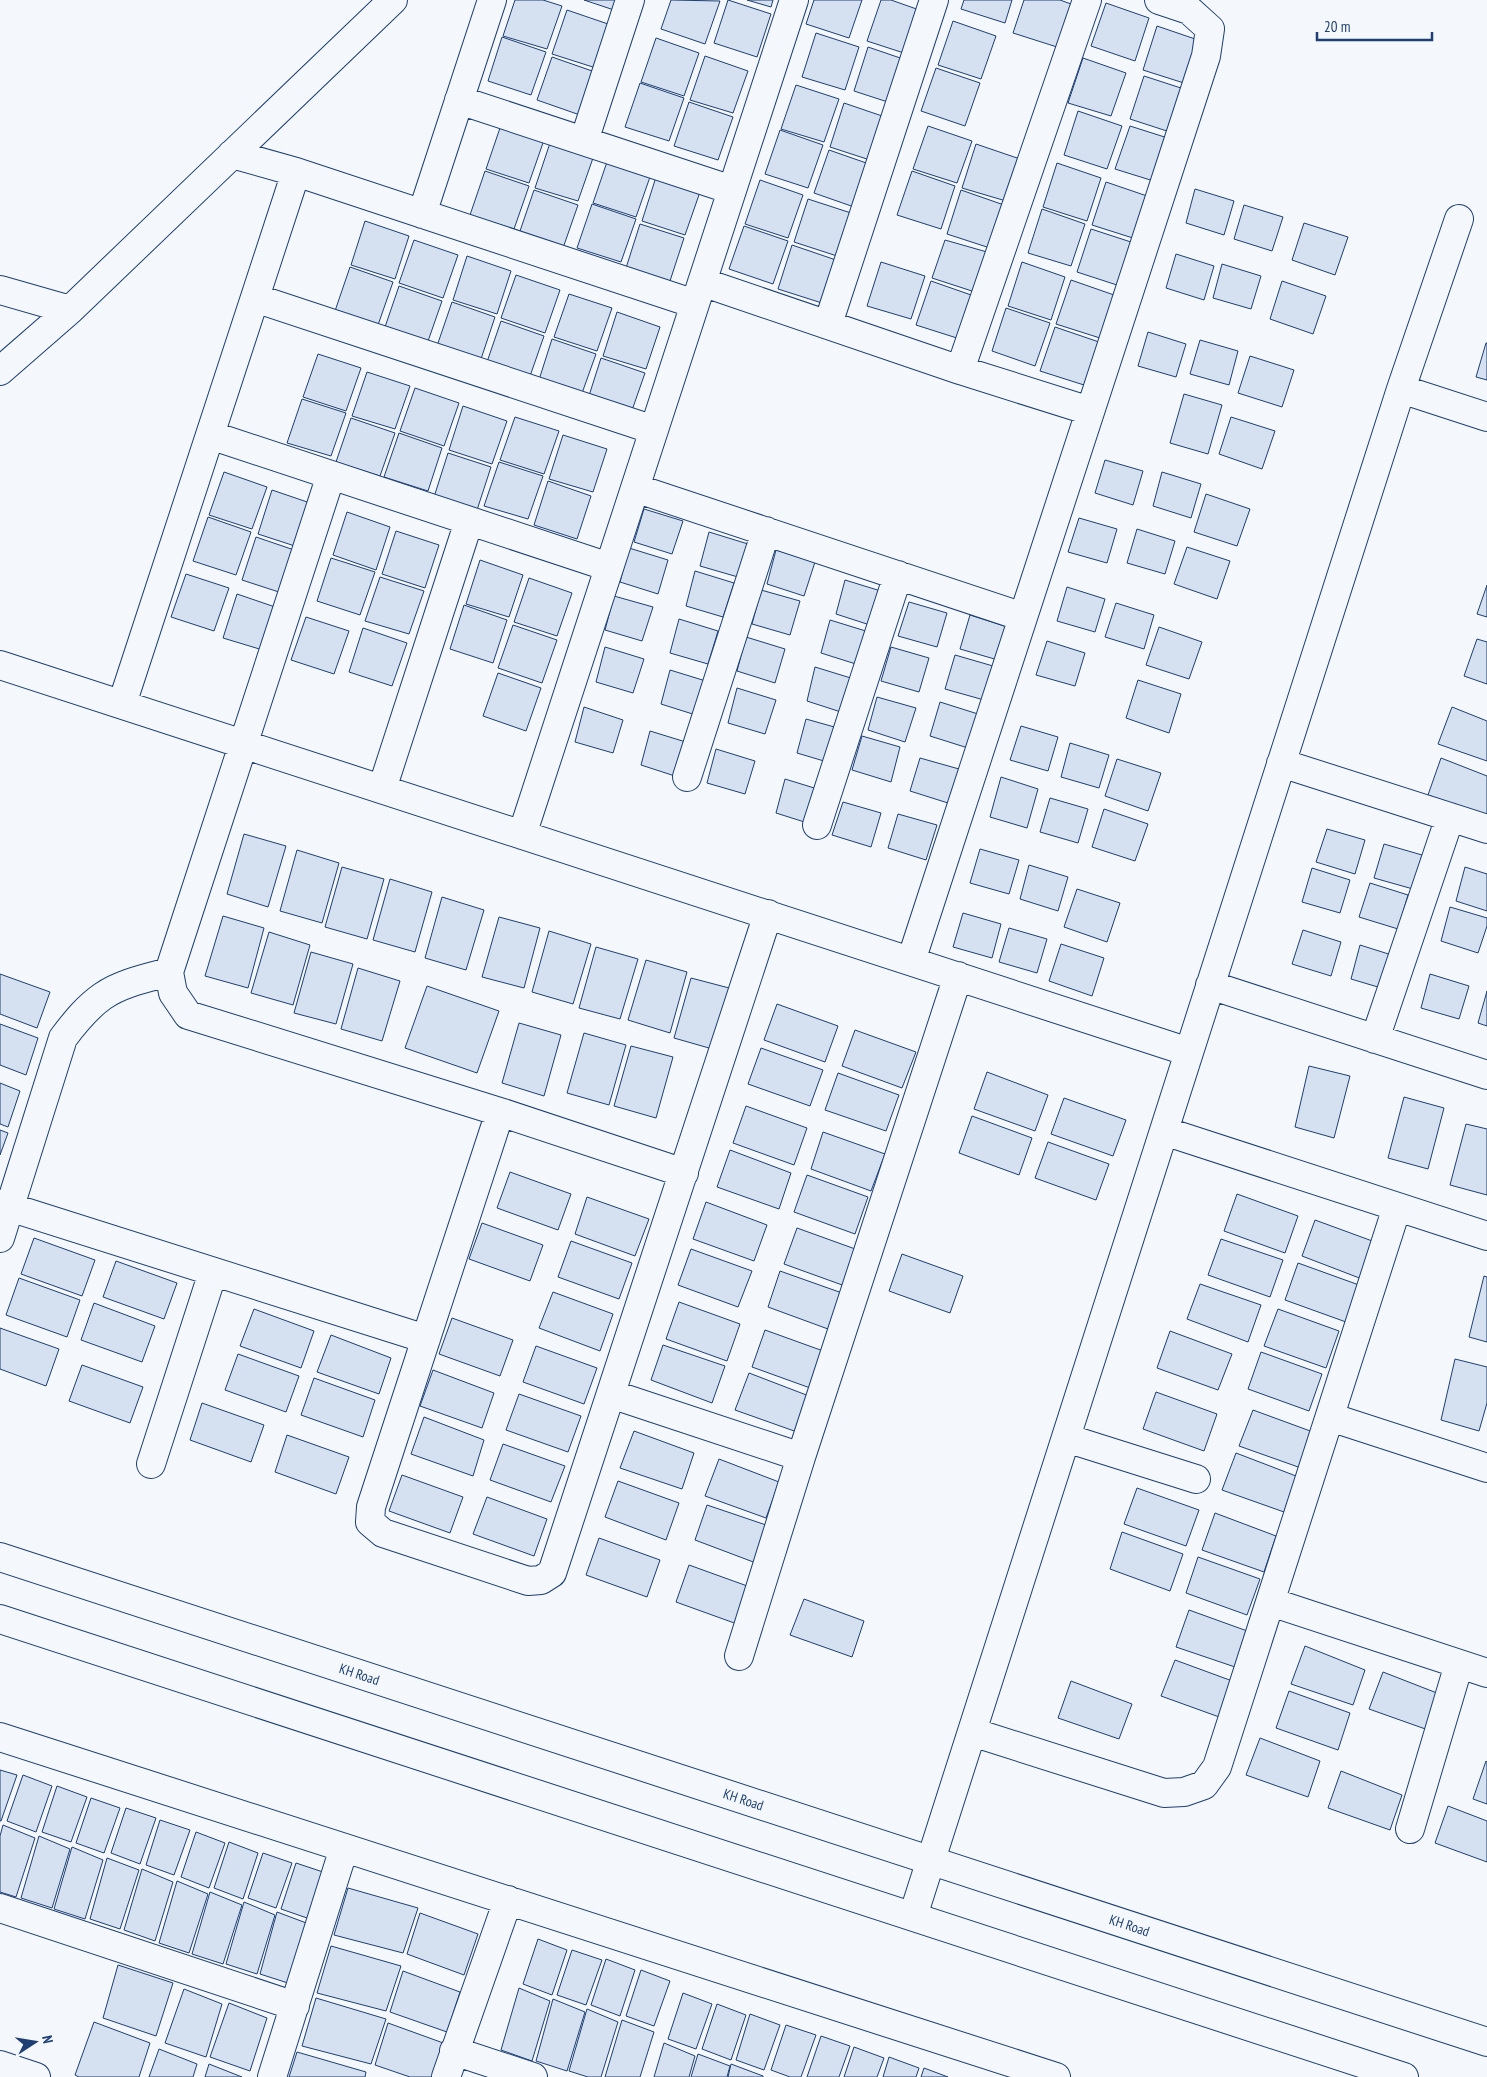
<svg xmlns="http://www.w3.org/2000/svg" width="1487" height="2077" viewBox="0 0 1487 2077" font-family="'PT Sans Narrow',sans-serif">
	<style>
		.building { fill: #d5e0f0; stroke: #1d3f73 }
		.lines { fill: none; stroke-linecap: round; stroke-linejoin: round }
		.minor-casing { stroke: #1d3f73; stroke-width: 30 }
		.major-casing { stroke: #1d3f73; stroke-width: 30 }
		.minor { stroke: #f4f7fb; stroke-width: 28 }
		.major { stroke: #f4f7fb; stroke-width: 28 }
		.labels { text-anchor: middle; stroke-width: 4; stroke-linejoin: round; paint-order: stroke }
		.street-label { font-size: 14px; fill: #1d3f73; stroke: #f4f7fb }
	</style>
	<rect width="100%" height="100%" fill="#f4f7fb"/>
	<path class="building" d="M515,0H543L562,6L547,49L503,36Z
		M584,0H624L620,12Z
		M671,0L720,1L705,44L661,29Z
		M728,0L771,14L757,57L714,43Z
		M747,0H773L771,7Z
		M814,0H862L849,38L806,24Z
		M881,0H891L925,12L910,55L867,41Z
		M964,0H1012L1005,23L961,9Z
		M1024,0H1060L1071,4L1057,47L1013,33Z
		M1106,3L1149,18L1135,61L1091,46Z
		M567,10L611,25L596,68L552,54Z
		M953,21L996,36L981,79L938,65Z
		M1157,26L1201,41L1187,84L1143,70Z
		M816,33L859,47L845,90L802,77Z
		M502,37L546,52L531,95L488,81Z
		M656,38L699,53L684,96L641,82Z
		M868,47L912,62L897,105L854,91Z
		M705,56L748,71L733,113L690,100Z
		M552,57L595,72L580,115L537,100Z
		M1083,58L1126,73L1111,116L1068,103Z
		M936,68L980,83L965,126L921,111Z
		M1144,76L1187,90L1173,133L1130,119Z
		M640,83L684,98L669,141L625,127Z
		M796,85L839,99L824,142L781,129Z
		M689,102L733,117L718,160L674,146Z
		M844,103L888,118L873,161L830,147Z
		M1078,111L1122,126L1107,169L1064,155Z
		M501,125L544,140L529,183L486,169Z
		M928,126L972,141L957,183L913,169Z
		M1130,126L1174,140L1160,183L1115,169Z
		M780,130L823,145L808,188L765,174Z
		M550,143L593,158L578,201L535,188Z
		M976,144L1020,159L1006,201L962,188Z
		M829,150L872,165L857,208L814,193Z
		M608,159L651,174L636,217L593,203Z
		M1057,163L1101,178L1087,221L1043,207Z
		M485,171L529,186L514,229L470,215Z
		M912,171L955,186L941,229L897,215Z
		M656,177L700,192L685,235L642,221Z
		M760,180L803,195L788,238L745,224Z
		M1106,182L1150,197L1136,239L1092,225Z
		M1195,189L1234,201L1224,235L1186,223Z
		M534,190L578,205L563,248L519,234Z
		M961,190L1004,205L990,248L947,234Z
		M808,199L851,213L837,256L794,242Z
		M592,204L636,219L621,262L577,248Z
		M1244,205L1283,217L1272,251L1234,239Z
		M1042,209L1085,224L1071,266L1028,253Z
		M365,221L409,236L395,279L351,265Z
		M1304,223L1348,237L1335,275L1292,260Z
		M640,224L684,238L670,281L626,268Z
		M744,226L788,241L773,284L729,269Z
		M1091,229L1134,243L1120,286L1077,272Z
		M414,240L458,255L443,298L399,283Z
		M945,240L987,252L975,292L932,278Z
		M792,245L836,260L822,303L778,289Z
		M1176,254L1214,266L1204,300L1166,288Z
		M467,256L511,271L497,314L453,300Z
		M881,262L925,276L911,319L867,306Z
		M1022,262L1065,277L1051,320L1008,306Z
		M1222,264L1261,276L1251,309L1213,298Z
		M350,267L393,282L378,325L335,311Z
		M516,275L560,290L545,333L501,318Z
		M1071,280L1114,295L1100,338L1056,324Z
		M931,281L974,296L960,339L916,325Z
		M1282,281L1326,296L1313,334L1270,319Z
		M399,286L442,301L427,344L384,330Z
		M569,294L612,308L597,351L554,337Z
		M452,302L495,317L481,359L437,346Z
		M1006,308L1050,323L1035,366L992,351Z
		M617,312L660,327L646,369L603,356Z
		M501,321L544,336L529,379L486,365Z
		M1055,327L1099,342L1084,385L1040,371Z
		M1148,332L1186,344L1176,377L1138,366Z
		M552,339L596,354L581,396L538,383Z
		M1200,340L1238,351L1229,385L1190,374Z
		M1486,343H1487V380L1476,377Z
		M318,354L361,368L346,411L303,397Z
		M1250,356L1294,370L1282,407L1238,393Z
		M601,358L645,373L630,416L587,402Z
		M367,372L410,386L395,429L352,416Z
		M415,388L459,403L444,446L400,431Z
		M1184,394L1222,405L1208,454L1170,443Z
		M302,399L346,413L331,456L287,443Z
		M463,406L507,421L492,464L449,450Z
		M515,417L559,431L544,474L500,460Z
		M1231,417L1275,431L1262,469L1219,454Z
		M351,418L395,433L380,476L336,462Z
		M399,433L442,448L428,491L384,477Z
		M563,435L607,449L593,492L549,479Z
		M448,453L491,467L477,510L434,497Z
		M1105,460L1143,471L1133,505L1095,493Z
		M499,462L543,476L528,519L484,506Z
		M224,472L267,487L252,529L209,515Z
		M1162,472L1201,484L1191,518L1153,506Z
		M548,481L591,496L577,539L534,525Z
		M272,490L316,505L301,548L258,534Z
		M1206,494L1250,509L1237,546L1194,532Z
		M644,509L683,521L672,554L634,542Z
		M347,512L390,527L376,570L333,555Z
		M208,517L251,532L236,575L193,561Z
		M1079,518L1117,529L1107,563L1068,552Z
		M1137,529L1175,541L1165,574L1127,563Z
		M396,531L439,545L425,588L382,574Z
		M709,532L748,544L738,577L700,566Z
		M256,537L300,552L285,594L242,580Z
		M1187,547L1230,561L1217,599L1174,584Z
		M629,548L668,560L658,594L620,582Z
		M776,550L815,562L804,596L767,584Z
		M331,558L375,572L360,615L317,601Z
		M480,560L523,575L509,617L466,604Z
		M695,571L734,583L723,617L686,606Z
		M186,574L229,588L214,631L171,617Z
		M380,577L424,591L409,634L365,621Z
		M529,578L572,593L557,636L514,622Z
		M845,580L884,592L873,626L836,614Z
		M1487,585V617L1477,614Z
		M1067,587L1105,599L1095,632L1057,621Z
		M761,590L800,601L790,635L752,624Z
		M237,594L281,609L266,651L223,638Z
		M614,596L653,607L642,641L605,630Z
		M909,602L947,613L937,647L898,636Z
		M1116,603L1154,615L1144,649L1105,637Z
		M464,605L507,620L493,663L450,649Z
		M970,615L1008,627L998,660L960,649Z
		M306,617L349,631L334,674L291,660Z
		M679,619L718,631L708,664L670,653Z
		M830,620L869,632L859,665L821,653Z
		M513,625L557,640L542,683L498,668Z
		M1159,627L1202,642L1189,679L1146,665Z
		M363,628L407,643L392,686L349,672Z
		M746,637L785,649L775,683L737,671Z
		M1477,639L1487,642V684L1464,676Z
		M1047,641L1085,653L1075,686L1036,675Z
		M605,647L644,659L633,693L596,682Z
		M891,647L929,658L919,692L881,681Z
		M955,655L993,666L984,700L945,689Z
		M815,667L854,679L844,713L807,701Z
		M670,670L709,682L699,716L661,704Z
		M498,673L541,688L526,731L483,716Z
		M1138,680L1181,694L1169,733L1126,718Z
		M737,688L776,700L765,734L728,723Z
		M877,697L916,708L905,742L868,730Z
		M940,702L978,714L968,748L930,736Z
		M584,707L623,720L613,753L575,742Z
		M1452,707L1487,721V761L1438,744Z
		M806,719L845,730L834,764L797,753Z
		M1021,726L1058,737L1048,771L1010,760Z
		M650,731L689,743L678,777L641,765Z
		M862,736L900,747L891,782L852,770Z
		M1070,743L1109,755L1099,788L1061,777Z
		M716,749L755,761L745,794L707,783Z
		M920,758L959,769L948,803L910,791Z
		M1441,758L1487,776V816L1428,795Z
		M1117,759L1161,773L1148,811L1105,796Z
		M1001,777L1038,789L1027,828L990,817Z
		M785,779L824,791L814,825L776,813Z
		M1050,798L1088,809L1078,843L1040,832Z
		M843,802L881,813L871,847L832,835Z
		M1104,809L1148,824L1135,861L1092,847Z
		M898,814L937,825L926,860L888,848Z
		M1327,829L1365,840L1355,874L1316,862Z
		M244,834L286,846L268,907L227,894Z
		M1384,844L1422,855L1413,889L1374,878Z
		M980,849L1019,860L1009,894L970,883Z
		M297,850L339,863L322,923L280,911Z
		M1029,865L1068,877L1058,911L1020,899Z
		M342,867L384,879L367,939L325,927Z
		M1465,867L1487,874V911L1456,901Z
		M1312,868L1350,880L1340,913L1302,902Z
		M390,879L432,892L415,952L373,940Z
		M1370,883L1408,895L1398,929L1359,917Z
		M1077,889L1120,903L1107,942L1064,927Z
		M442,897L484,910L466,970L425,958Z
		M1450,907L1487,918V926L1478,953L1441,941Z
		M963,913L1001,924L992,958L953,947Z
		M223,916L264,928L248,988L205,976Z
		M499,917L540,928L524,988L482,977Z
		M1009,928L1047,939L1037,973L999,962Z
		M1303,930L1341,942L1331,976L1292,964Z
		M549,931L591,944L573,1004L532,992Z
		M269,932L310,945L293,1005L251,993Z
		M1061,944L1104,958L1092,996L1049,981Z
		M1360,945L1398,957L1388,990L1351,979Z
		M596,947L638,959L620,1019L579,1008Z
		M311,952L353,964L336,1024L294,1013Z
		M646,960L687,972L670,1033L628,1020Z
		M358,968L400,981L382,1041L341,1029Z
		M0,974L50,992L37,1028L0,1014Z
		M1430,974L1469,986L1459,1019L1421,1008Z
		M691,978L733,989L716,1050L674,1038Z
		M427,986L499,1011L477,1073L405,1048Z
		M1487,991V1026L1478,1023Z
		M777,1004L838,1026L825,1062L764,1040Z
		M519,1023L561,1035L544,1096L502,1083Z
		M0,1024L38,1038L26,1075L0,1065Z
		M855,1030L916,1052L902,1088L842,1066Z
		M584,1033L626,1045L609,1105L567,1093Z
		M631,1046L673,1057L656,1118L614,1106Z
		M761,1048L823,1070L810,1106L748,1084Z
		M1309,1066L1350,1076L1334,1138L1295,1127Z
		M987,1072L1048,1095L1035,1131L974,1109Z
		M838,1073L899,1095L886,1131L825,1110Z
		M0,1083L20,1091L8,1127L0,1124Z
		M1404,1097L1444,1108L1428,1169L1388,1158Z
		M1064,1098L1126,1120L1113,1156L1051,1134Z
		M746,1106L807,1128L794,1165L733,1143Z
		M972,1116L1032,1138L1019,1175L959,1153Z
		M1466,1124L1487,1129V1195L1450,1185Z
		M0,1130L8,1133L0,1155Z
		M823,1132L885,1154L871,1191L811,1169Z
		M1048,1142L1109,1164L1096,1200L1035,1178Z
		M730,1150L791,1173L779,1209L717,1187Z
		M510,1172L571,1194L558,1230L497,1208Z
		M807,1175L868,1197L855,1234L794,1212Z
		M1237,1194L1298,1216L1285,1253L1224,1231Z
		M587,1197L649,1219L635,1256L575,1234Z
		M706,1202L767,1225L754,1261L693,1239Z
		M1315,1220L1375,1242L1362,1279L1302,1256Z
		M482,1223L543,1245L530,1281L469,1259Z
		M797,1228L858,1250L845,1286L784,1264Z
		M34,1238L95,1260L82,1296L21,1274Z
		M1221,1239L1283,1260L1270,1297L1208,1275Z
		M571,1241L632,1263L619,1299L558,1277Z
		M691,1249L752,1271L738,1307L678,1285Z
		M902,1254L963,1276L950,1313L889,1291Z
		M116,1261L177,1283L164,1319L103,1297Z
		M1298,1263L1359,1285L1346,1322L1285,1300Z
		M780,1271L842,1293L828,1329L768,1307Z
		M1484,1276L1487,1277V1342L1469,1337Z
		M19,1278L80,1300L67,1337L6,1315Z
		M1200,1284L1261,1305L1248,1342L1187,1319Z
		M553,1292L613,1314L600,1351L539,1328Z
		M679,1302L740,1324L727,1361L666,1339Z
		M94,1303L155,1326L142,1362L81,1340Z
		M254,1309L314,1331L301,1368L240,1346Z
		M1278,1309L1339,1331L1326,1368L1264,1346Z
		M452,1318L513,1340L500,1376L439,1354Z
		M0,1328L59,1349L46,1386L0,1369Z
		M765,1330L826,1352L813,1389L752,1367Z
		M1170,1331L1232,1354L1218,1390L1157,1368Z
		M331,1335L391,1358L379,1394L317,1372Z
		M663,1345L725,1366L712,1403L651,1380Z
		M536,1346L597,1368L584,1404L523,1382Z
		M1261,1352L1322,1374L1309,1411L1248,1389Z
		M238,1354L299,1376L286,1412L225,1390Z
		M1455,1359L1487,1367V1403L1479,1431L1441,1420Z
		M82,1365L143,1387L130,1423L69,1401Z
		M433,1370L494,1393L482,1428L420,1406Z
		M749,1373L809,1396L797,1432L735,1410Z
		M314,1378L375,1400L363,1437L301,1415Z
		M1156,1392L1217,1414L1204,1451L1143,1429Z
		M519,1394L581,1416L568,1452L506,1430Z
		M202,1403L264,1425L251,1462L190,1440Z
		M1253,1410L1313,1432L1301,1468L1239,1446Z
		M424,1417L484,1440L473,1476L411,1454Z
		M634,1431L694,1453L682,1489L620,1468Z
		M287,1435L349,1457L336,1494L275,1472Z
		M503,1444L565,1466L551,1502L490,1480Z
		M1236,1453L1296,1476L1284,1512L1222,1490Z
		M719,1459L779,1482L766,1518L705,1496Z
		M402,1475L463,1497L450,1533L389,1511Z
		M618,1481L679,1503L666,1540L605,1517Z
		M1137,1488L1199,1510L1186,1546L1124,1524Z
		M487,1497L547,1519L534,1556L473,1534Z
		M707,1505L769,1526L756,1563L695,1540Z
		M1215,1513L1276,1536L1264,1572L1202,1550Z
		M1122,1532L1183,1554L1170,1591L1110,1569Z
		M599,1538L660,1560L647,1597L586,1575Z
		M1198,1557L1260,1579L1247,1615L1186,1593Z
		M689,1565L750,1587L737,1624L676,1602Z
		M804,1599L864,1621L852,1657L790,1635Z
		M1189,1610L1250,1632L1238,1668L1176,1647Z
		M1305,1646L1365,1670L1353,1705L1291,1684Z
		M1175,1660L1235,1682L1222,1718L1161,1696Z
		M1383,1672L1442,1695L1431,1731L1369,1709Z
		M1071,1681L1132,1704L1119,1739L1058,1718Z
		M1289,1691L1350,1713L1338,1750L1276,1728Z
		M1260,1738L1320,1761L1308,1797L1246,1775Z
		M1486,1761L1487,1762V1804L1473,1799Z
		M0,1770L17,1775L1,1821H0Z
		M1341,1771L1402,1795L1390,1830L1328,1808Z
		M23,1775L52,1786L36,1832L7,1821Z
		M57,1786L87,1797L71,1842L42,1832Z
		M91,1798L120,1808L104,1853L76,1843Z
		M1448,1806L1487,1821V1862L1435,1843Z
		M126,1808L156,1818L140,1864L111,1853Z
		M160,1820L190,1830L174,1875L146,1865Z
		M3,1825L35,1838L16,1897L0,1892V1836Z
		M196,1832L225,1843L209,1888L181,1877Z
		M39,1836L70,1849L52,1908L21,1898Z
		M229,1842L258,1853L243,1899L214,1888Z
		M72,1847L103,1860L85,1919L54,1909Z
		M263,1853L292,1863L276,1908L248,1898Z
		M107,1858L139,1870L120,1929L90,1919Z
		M296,1863L326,1873L310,1919L281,1909Z
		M142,1869L173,1882L155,1941L124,1930Z
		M177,1881L208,1894L189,1953L159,1943Z
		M348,1888L418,1908L403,1953L334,1935Z
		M210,1892L242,1905L223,1964L192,1954Z
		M244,1902L275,1915L257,1974L226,1964Z
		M277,1912L309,1924L291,1984L260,1974Z
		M420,1913L478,1934L464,1975L407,1954Z
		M538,1939L567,1950L552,1995L523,1984Z
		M331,1946L401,1966L386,2011L317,1993Z
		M572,1950L602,1960L586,2005L557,1995Z
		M606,1959L635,1970L620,2016L591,2005Z
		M118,1965L173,1983L156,2036L103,2018Z
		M641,1970L670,1981L654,2026L626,2016Z
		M403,1971L460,1992L447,2032L390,2012Z
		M519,1988L550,2001L532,2061L501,2050Z
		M184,1989L222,2004L206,2057L165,2043Z
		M683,1993L712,2004L696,2049L668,2039Z
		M316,1998L386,2019L371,2064L302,2046Z
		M553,1999L585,2012L567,2071L536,2061Z
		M229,2003L267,2018L250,2071L210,2057Z
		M717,2004L746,2015L731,2060L702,2049Z
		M587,2009L618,2022L601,2077H588L569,2071Z
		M750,2014L780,2025L764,2070L736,2060Z
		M622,2020L654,2032L640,2077H605Z
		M94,2022L150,2043L139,2077H79L75,2075Z
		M388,2023L446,2044L435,2077H410L375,2065Z
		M786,2025L816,2035L801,2077H790L771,2070Z
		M821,2036L850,2046L839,2077H807Z
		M664,2043L695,2056L689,2077H654Z
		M854,2047L884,2058L877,2077H844Z
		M159,2049L197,2064L193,2077H149Z
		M297,2052L366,2072L365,2077H289Z
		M698,2054L730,2066L727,2077H691Z
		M889,2057L919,2068L916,2077H883Z
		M209,2064L242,2077H205Z
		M731,2064L763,2076V2077H728Z
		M924,2068L948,2077H921Z"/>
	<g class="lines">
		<g class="minor-casing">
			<path id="minor" d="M459,100L732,190
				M584,141L630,0
				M232,154L296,172
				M422,214L492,0
				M702,282L960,370L1090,411
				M0,290L70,310
				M255,298L654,430
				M828,324L934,0
				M960,370L1087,0
				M0,371L70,310L393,0
				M1401,389L1487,417
				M210,435L609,567
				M331,475L169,972L173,993L188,1015L500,1112L684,1173
				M635,488L1023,617
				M0,665L1189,1052
				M122,704L296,172L695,304
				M1281,763L1487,829
				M687,777L766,531
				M382,789L469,521
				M817,825L898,575
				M522,835L794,0
				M911,961L1206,56L1210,29L1189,10L1159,0
				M1210,985L1487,1075
				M1375,1039L1450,817
				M500,1112L371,1507L370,1522L383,1533L528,1581L541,1580L552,1573L768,914
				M1164,1131L1487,1236
				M0,1204L426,1339
				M0,1238L63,1038C75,1022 87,1007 103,996C122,983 147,978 169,972
				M611,1394L801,1457L958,976
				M1330,1417L1487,1468
				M1066,1438L1196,1479
				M151,1464L213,1272
				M1271,1602L1487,1673
				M739,1656L801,1457
				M972,1732L1164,1793L1184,1792L1204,1785L1217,1767L1397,1207
				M0,1737L1056,2077
				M1410,1829L1459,1664
				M0,1908L295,2006
				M913,1916L1401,389L1459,219
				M454,2051L533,2077
				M0,2065L36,2077
				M272,2077L344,1848
				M446,2077L508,1900"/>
		</g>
		<g class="major-casing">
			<g id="major">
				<path id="s1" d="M0,1557L1487,2042"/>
				<path d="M0,1619L1404,2077"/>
			</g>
		</g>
		<use href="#minor" class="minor"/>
		<use href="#major" class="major"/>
	</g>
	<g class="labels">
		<g class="street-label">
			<text dy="5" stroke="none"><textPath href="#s1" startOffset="378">KH Road</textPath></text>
			<text dy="5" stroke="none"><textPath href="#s1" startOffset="782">KH Road</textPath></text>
			<text dy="5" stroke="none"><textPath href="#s1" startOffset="1188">KH Road</textPath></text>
		</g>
	</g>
	<g transform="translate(35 2042) rotate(78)" stroke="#f4f7fb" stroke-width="4" paint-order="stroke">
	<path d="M0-4L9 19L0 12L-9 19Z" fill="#1d3f73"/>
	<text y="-8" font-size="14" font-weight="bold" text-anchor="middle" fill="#1d3f73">N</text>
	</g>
	<path d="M1317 32v8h115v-8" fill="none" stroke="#1d3f73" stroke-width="2.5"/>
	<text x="1324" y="32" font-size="15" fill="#1d3f73" stroke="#f4f7fb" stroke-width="4" paint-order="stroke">20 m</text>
</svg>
